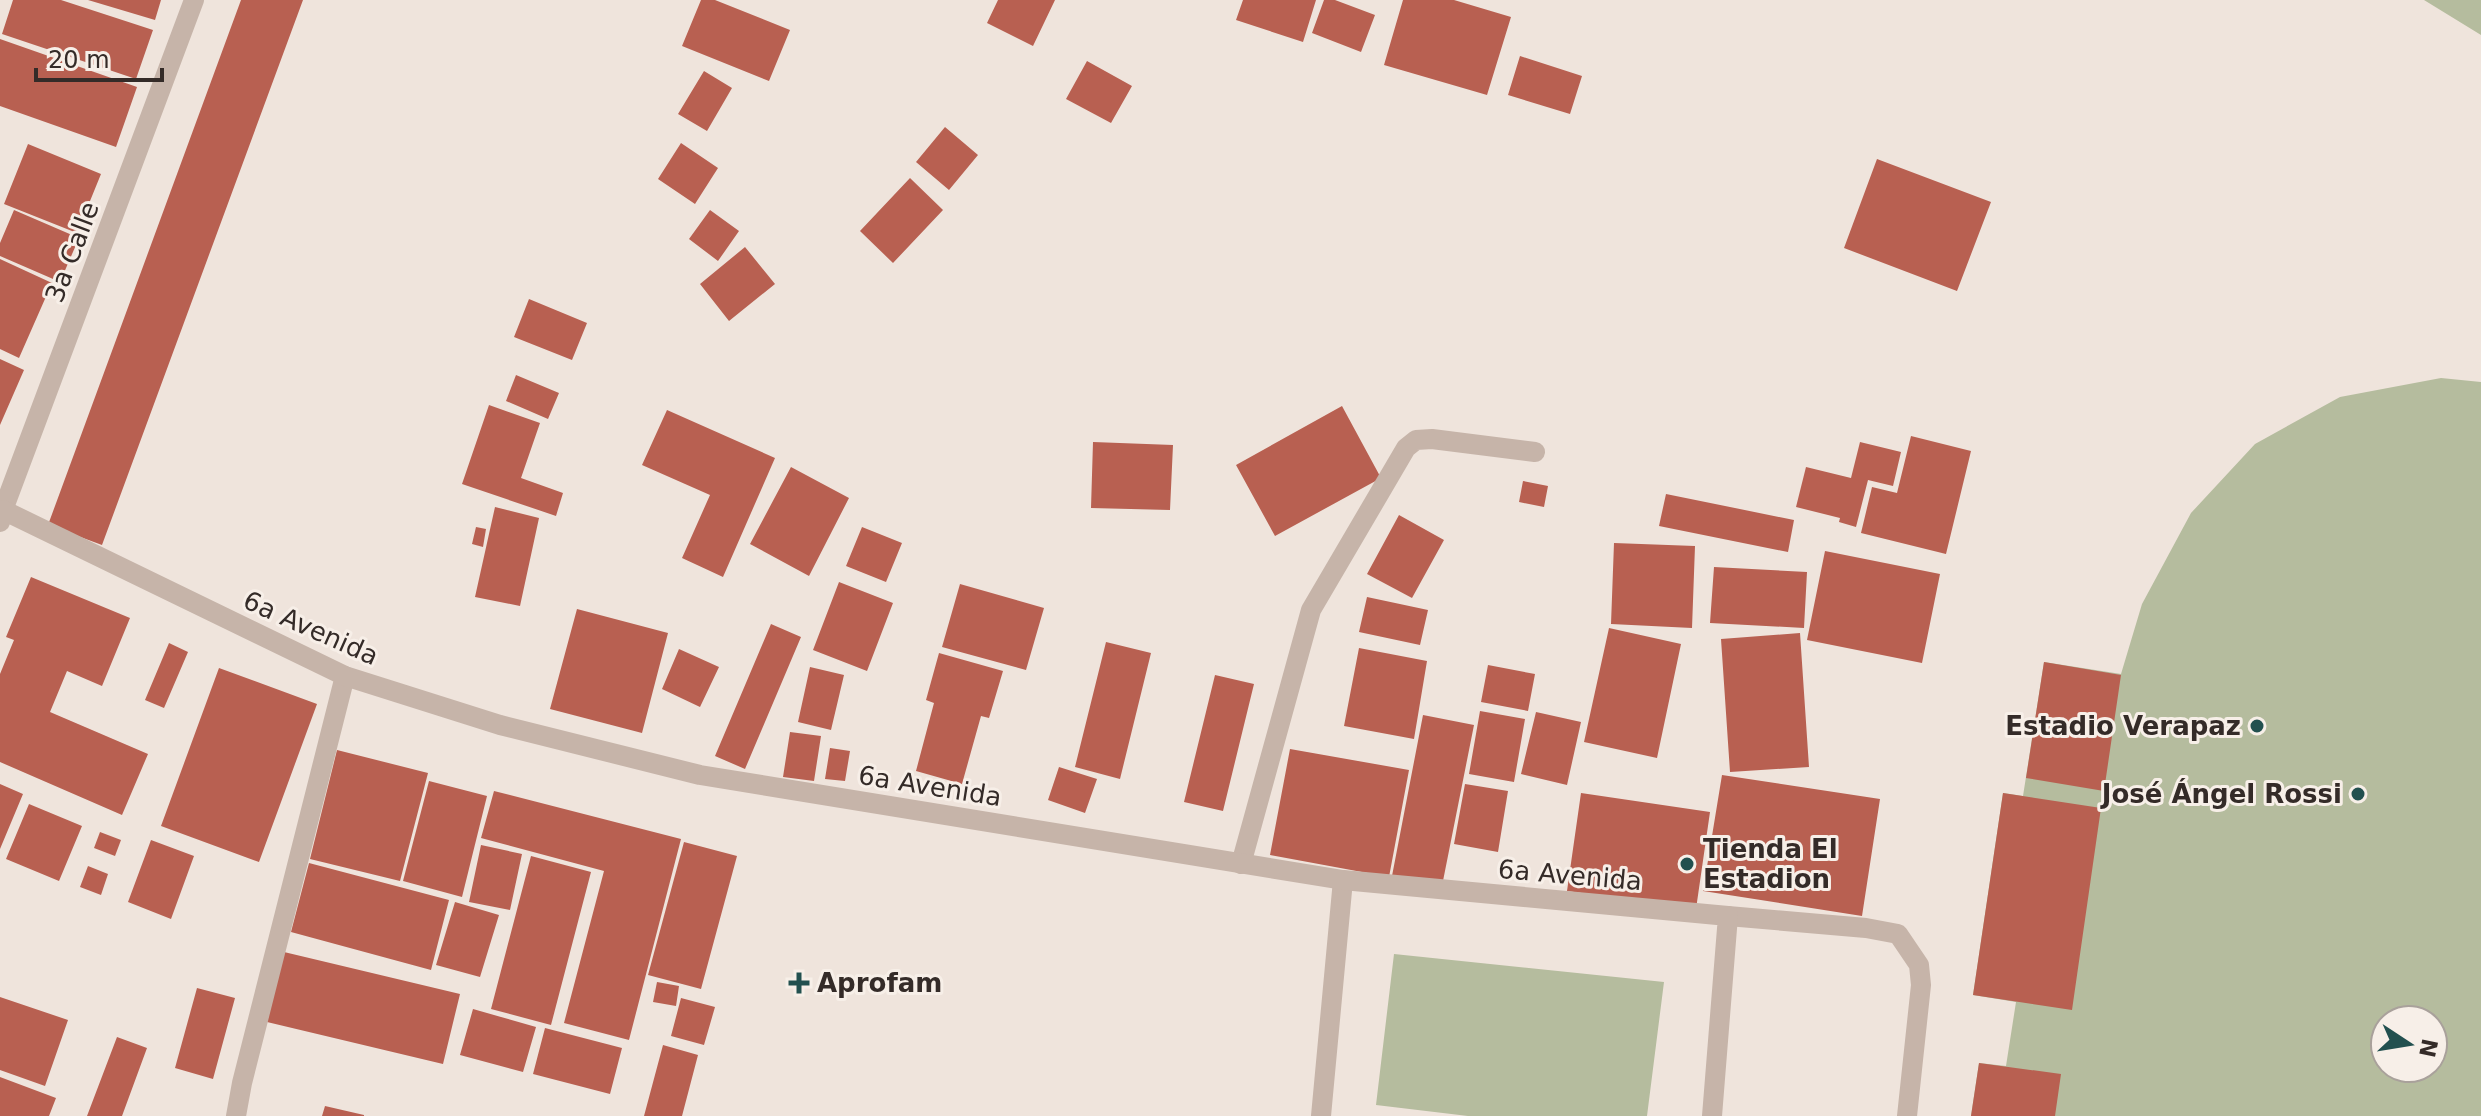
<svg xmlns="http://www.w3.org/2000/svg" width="2481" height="1116" viewBox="0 0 2481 1116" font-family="'DejaVu Sans',sans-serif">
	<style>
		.green { fill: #b5bc9e; fill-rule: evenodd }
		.building { fill: #b86051 }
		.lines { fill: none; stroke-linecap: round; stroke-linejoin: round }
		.minor { stroke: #c6b4a9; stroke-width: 20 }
		.tertiary { stroke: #c6b4a9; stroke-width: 20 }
		.poi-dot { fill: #22504f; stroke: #f7efe8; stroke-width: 3 }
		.labels { text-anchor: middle; stroke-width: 6; stroke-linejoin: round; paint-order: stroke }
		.street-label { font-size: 26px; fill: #342b28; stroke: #f7efe8 }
		.poi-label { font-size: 26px; font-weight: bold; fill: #342b28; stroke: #f7efe8; text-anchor: end }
	</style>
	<rect width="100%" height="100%" fill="#efe4dc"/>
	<path class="green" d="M2424,0H2481V35Z
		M2441,378L2481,382V1116H1971L1979,1063L2006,1066L2016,1002L1973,995L2003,793L2023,796L2044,662L2121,674L2142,604L2191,513L2255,444L2340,397ZM2385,1020H2433V1068H2385Z
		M1394,954L1664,982L1647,1116H1468L1376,1105Z"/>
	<path class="building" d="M13,0H61L153,30L136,79L2,34Z
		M88,0H161L155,20Z
		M241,0H303L102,545L48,525Z
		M701,0H715L790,30L769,81L682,46Z
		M998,0H1055L1033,46L987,23Z
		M1243,0H1316L1303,42L1236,20Z
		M1324,0H1335L1375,15L1361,52L1312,33Z
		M1403,0H1454L1511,17L1487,95L1384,65Z
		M0,39L137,87L116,147L0,106Z
		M1520,56L1582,76L1570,114L1508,95Z
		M1087,61L1132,86L1111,123L1066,99Z
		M704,71L732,88L707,131L678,114Z
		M945,127L978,155L949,190L916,162Z
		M681,143L718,168L695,204L658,179Z
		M28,144L101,174L77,233L4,204Z
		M1877,159L1991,202L1957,291L1844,248Z
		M910,178L943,210L893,263L860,231Z
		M14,210L79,238L60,282L0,256V243Z
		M710,210L739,231L718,261L689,239Z
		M745,247L775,284L729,321L700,284Z
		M0,259L52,283L19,358L0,349Z
		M529,299L587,323L572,360L514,337Z
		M0,359L24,370L0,425Z
		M516,375L559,393L548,419L506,401Z
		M489,405L540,423L521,478L563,493L556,516L462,484Z
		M1342,406L1381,478L1275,536L1236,465Z
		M667,410L775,458L723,577L682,558L710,495L642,465Z
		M1911,436L1971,451L1946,554L1861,533L1872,487L1897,493Z
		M1093,442L1173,445L1170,510L1091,508Z
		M1860,442L1901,452L1893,486L1868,480L1856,527L1839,522L1840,518L1796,507L1806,467L1851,478Z
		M791,467L849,498L809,576L750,544Z
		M1523,481L1548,486L1544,507L1519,502Z
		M1666,494L1794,520L1788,552L1659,526Z
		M495,507L539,518L520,606L475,597Z
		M1399,515L1444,540L1412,598L1367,574Z
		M476,527L486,529L483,547L472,544Z
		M862,527L902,543L886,582L846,566Z
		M1614,543L1695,546L1692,628L1611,624Z
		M1825,551L1940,574L1922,663L1807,640Z
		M1714,567L1807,572L1804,628L1710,623Z
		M31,577L130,618L102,686L67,671L50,712L148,754L122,815L0,762V674L14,640L6,637Z
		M839,582L893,603L867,671L813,650Z
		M960,584L1044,608L1026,670L942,647Z
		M1367,597L1428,610L1420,645L1359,632Z
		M577,609L668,633L642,733L550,709Z
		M771,624L801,637L745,769L715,756Z
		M1609,628L1681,644L1657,758L1584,742Z
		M1800,633L1809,767L1730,772L1721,639Z
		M1106,642L1151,653L1120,779L1075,767Z
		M169,643L188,652L164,708L145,700Z
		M1359,648L1427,661L1414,739L1344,726Z
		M679,649L719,667L700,707L662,689Z
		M939,653L1003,671L989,718L981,716L962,784L916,771L934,703L926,700Z
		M2044,662L2121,675L2104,791L2026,778Z
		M1488,665L1535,674L1528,711L1481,702Z
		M810,667L844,675L831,730L798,722Z
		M219,668L317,704L259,862L161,826Z
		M1215,675L1254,684L1223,811L1184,802Z
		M1480,711L1525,719L1514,782L1469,774Z
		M1536,712L1581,722L1567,785L1521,774Z
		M1423,715L1474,725L1442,886L1392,876Z
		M790,732L821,736L814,781L783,777Z
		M830,748L850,751L845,781L825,779Z
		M1290,749L1409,770L1389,877L1270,855Z
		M337,750L428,773L400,881L310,859Z
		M1059,767L1097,779L1085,813L1048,800Z
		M1722,775L1880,799L1862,916L1703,891Z
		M429,781L487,796L462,897L403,881Z
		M0,784L23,794L0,849Z
		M1465,784L1508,791L1498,852L1454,844Z
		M494,791L681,839L629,1040L564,1023L604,871L481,838Z
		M1581,793L1710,812L1696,909L1567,891Z
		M2003,793L2101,808L2072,1010L1973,995Z
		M29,804L82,826L59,881L6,859Z
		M100,832L121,840L115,856L94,848Z
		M151,840L194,856L171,919L128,902Z
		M684,842L737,856L701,989L648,975Z
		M481,845L522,854L510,910L469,902Z
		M531,856L591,872L551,1025L491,1009Z
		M309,863L449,900L431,970L291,932Z
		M88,866L108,874L101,895L80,887Z
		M455,902L499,915L480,977L436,965Z
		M284,952L460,994L443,1064L267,1022Z
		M657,982L679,986L676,1006L653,1002Z
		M197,988L235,998L213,1079L175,1068Z
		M0,997L68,1020L45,1086L0,1070Z
		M681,998L715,1007L704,1045L671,1036Z
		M473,1009L536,1027L523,1072L460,1055Z
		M545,1028L622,1048L610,1094L533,1074Z
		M117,1037L147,1048L122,1116H87Z
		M663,1045L698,1055L682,1116H644Z
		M1979,1063L2061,1074L2055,1116H1971Z
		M0,1077L56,1098L49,1116H0Z
		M325,1106L364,1115V1116H322Z"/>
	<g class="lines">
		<path class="minor" d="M0,508L3,510L194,0
			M1241,864L1311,610L1406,448L1416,440L1432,439L1535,452
			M1728,916L1866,928L1898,934L1919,965L1921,985L1907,1116
			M236,1116L242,1083L345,676
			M1321,1116L1343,880"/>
		<path class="tertiary" d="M0,522L3,510L345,676L500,725L700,775L1343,880L1728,916L1712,1116"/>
	</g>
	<g class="poi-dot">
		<circle cx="2257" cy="726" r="8"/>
		<circle cx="2358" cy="794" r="8"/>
		<circle cx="1687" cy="864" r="8"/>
		<path d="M795 971h8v8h8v8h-8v8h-8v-8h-8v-8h8z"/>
	</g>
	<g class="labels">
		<g class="street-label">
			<text transform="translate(72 252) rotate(-69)" y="9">3a Calle</text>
			<text transform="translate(311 628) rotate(24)" y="9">6a Avenida</text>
			<text transform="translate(930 786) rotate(9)" y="9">6a Avenida</text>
			<text transform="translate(1570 875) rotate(5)" y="9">6a Avenida</text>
		</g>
		<g class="poi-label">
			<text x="2241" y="735">Estadio Verapaz</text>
			<text x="2342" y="803">José Ángel Rossi</text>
			<text x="1703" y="858" text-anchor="start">Tienda El<tspan x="1703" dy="30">Estadion</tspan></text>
			<text x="817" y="992" text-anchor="start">Aprofam</text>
		</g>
	</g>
	<g transform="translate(2409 1044) rotate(102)"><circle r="38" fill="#f7efe8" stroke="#a9a19b" stroke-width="2"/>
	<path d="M0-6L14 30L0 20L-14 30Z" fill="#22504f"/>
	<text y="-12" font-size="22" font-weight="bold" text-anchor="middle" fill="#342b28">N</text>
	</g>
	<path d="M36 68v12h126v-12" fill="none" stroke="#342b28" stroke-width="4"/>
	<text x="48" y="68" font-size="24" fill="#342b28" stroke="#f7efe8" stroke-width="6" paint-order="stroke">20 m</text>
</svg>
